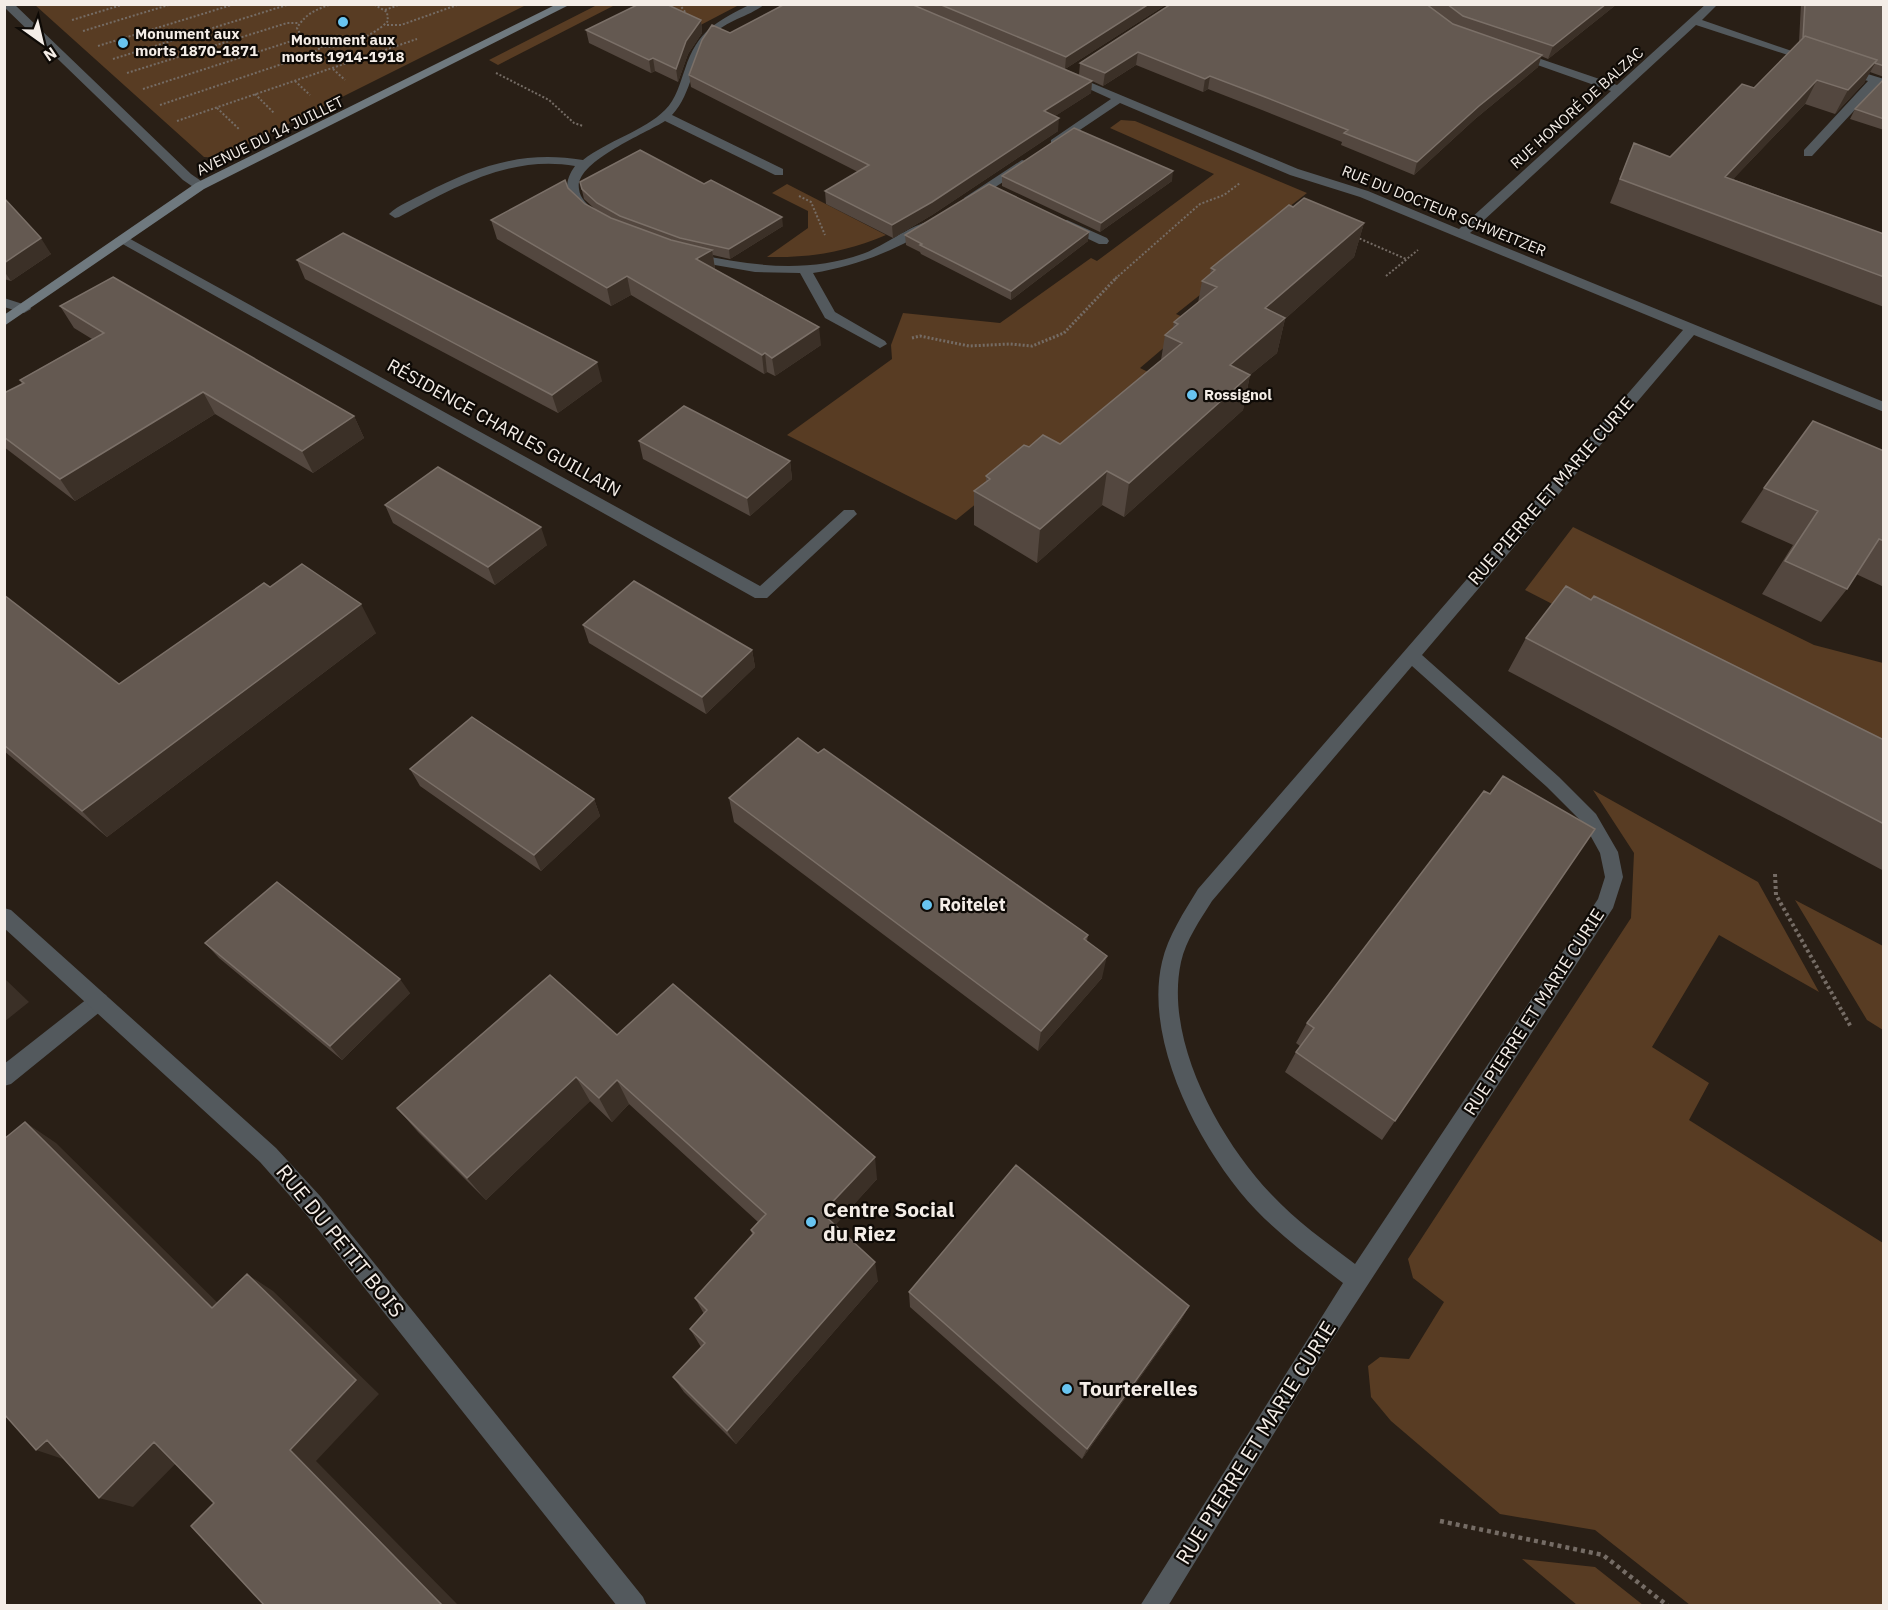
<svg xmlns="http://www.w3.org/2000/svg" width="1888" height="1610" viewBox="0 0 1888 1610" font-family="'IBM Plex Sans',sans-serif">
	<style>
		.green { fill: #583c23 }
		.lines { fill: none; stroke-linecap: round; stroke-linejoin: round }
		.path-far3 { stroke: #756c65; stroke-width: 2; stroke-dasharray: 2 2; stroke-linecap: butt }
		.path-far2 { stroke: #756c65; stroke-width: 3; stroke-dasharray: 2 2; stroke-linecap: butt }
		.path-far1 { stroke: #756c65; stroke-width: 4; stroke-dasharray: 3 3; stroke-linecap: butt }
		.path { stroke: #756c65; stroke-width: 4.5; stroke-dasharray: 4 4; stroke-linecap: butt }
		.lane { fill: #53595d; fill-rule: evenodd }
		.street { fill: #53595d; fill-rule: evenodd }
		.secondary { fill: #6f797f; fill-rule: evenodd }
		.wall { fill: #53473f }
		.shaded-wall { fill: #3b3027 }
		.building { fill: #645951; stroke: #7b7068; stroke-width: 1.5 }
		.poi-dot { fill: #68c4f0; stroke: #0e0a06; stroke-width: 2 }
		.labels { text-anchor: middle; stroke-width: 4.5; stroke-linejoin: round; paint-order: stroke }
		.far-poi-label { font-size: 15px; font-weight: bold; fill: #f4ede7; stroke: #0e0a06; text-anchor: start }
		.far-street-label { font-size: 15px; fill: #f4ede7; stroke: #0e0a06 }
		.street-label { font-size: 18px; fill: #f4ede7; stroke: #0e0a06 }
		.poi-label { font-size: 18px; font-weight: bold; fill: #f4ede7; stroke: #0e0a06; text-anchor: start }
		.near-poi-label { font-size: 21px; font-weight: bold; fill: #f4ede7; stroke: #0e0a06; text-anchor: start }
		.near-street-label { font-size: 21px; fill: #f4ede7; stroke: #0e0a06 }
	</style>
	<rect width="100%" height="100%" fill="#291f16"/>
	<path class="green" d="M35,5H526L220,158L204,157Z
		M597,5H615L498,65L489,60Z
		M640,5H739L693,29Z
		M1121,120L1135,121L1307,193L1289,207L1303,213L1176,314L1194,322L1140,368L1158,377L1057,466L1036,455L956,520L787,435L892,359L891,345L903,313L1000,323L1091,258L1097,261L1214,174L1110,128Z
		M787,184L886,235C847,252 809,258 767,257L808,228V211L772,193Z
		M1573,527L1814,645L1883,663V779L1648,653L1525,590Z
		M1593,790L1758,882L1819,992L1719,935L1652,1047L1709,1083L1689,1120L1883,1243V1605H1690L1595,1530L1500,1514L1391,1421L1371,1397L1368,1366L1380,1357L1409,1359L1444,1302L1413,1278L1408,1259L1631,918L1634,853Z
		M1795,900L1883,946V1030L1867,1020Z
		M1522,1559L1595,1567L1643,1605H1577Z"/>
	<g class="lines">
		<path class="path-far3" d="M333,4C318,8 305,14 297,28C299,32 302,37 305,40C326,58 372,38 388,21L387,12L373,4
			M679,4L686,13
			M385,10L401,4
			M72,20L125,4
			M387,25H401L460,4
			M83,31L172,4
			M98,46L235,4
			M113,59L290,4
			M333,69L345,80
			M127,73L287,23H299
			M496,73L549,100L574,123L583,126
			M295,81L310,95
			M143,89L301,38
			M255,94L274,113
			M160,105L312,54L324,45
			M217,108L240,130
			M177,121L417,39
			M799,196L811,202L825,235
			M1356,237L1406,259
			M1386,276L1418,250
			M1115,279L1200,204L1224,195L1240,183"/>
		<path class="path-far2" d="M912,338L920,336L969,346L1010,344L1032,346L1064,333L1117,277"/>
		<path class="path-far1" d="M1775,874L1776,895L1851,1027"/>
		<path class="path" d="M1440,1521L1603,1555L1668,1606"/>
		<path class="lane" d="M4,298L29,306L31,309L24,313L4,307Z
			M99,992L106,995L109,1001L106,1007L11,1084L4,1086V1064L92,995Z"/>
		<path class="street" d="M4,4H14L191,174L204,183V189H196L183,180L4,7Z
			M751,4H765C749,17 726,20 712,36C692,58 693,93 672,115L783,169V175H775L665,121C645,134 574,162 579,189C580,199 588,204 594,212L592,215H584C567,200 561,185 575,166C510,155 455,187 399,217L395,218L389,214C398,205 414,199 425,193C478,166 523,150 583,160C607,141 644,131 665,110C676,99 680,83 685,69C698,30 716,22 751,4Z
			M1706,4H1718L1702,20L1818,60L1813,63L1809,62L1696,25L1470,233L1884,402V412L1694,335L1422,655L1559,777L1596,814L1618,852L1623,877L1613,908L1324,1352L1168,1606H1140L1343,1283C1313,1260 1282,1237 1256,1210C1202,1153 1143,1043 1162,962C1168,936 1184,912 1198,889L1683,330L1360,197L1290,175L1120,103L1059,144H1051V140L1111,99L1065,78L1071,75L1075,76L1298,169L1368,191L1459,229L1611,91L1512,56V52H1520L1617,85ZM1412,666L1547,787L1584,824L1600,853L1605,877L1598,899L1355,1264C1326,1242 1296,1221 1271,1194C1219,1139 1164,1040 1181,962C1186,940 1200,920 1212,901Z
			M1845,67L1884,79V86L1878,85L1812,156H1804V150L1868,81L1841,72L1839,70Z
			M1022,160L1026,161V167L974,201H966L964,198Z
			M1067,220L1107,238L1109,241L1107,244H1099L1063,227L1061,224L1063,221Z
			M927,222L931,223L933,226L931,229C893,251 857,266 813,273L835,312L885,341L887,344L880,348L825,318L800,273L755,272L692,261L686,257L692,253C750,266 808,274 865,253C885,245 908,227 927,222Z
			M123,235L760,586L844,510H854L857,514L767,598H755L119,242L117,239Z
			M4,908L11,910L276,1148L321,1197L643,1597L647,1606H617L305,1213L260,1162L4,928Z"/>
		<path class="secondary" d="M557,4H571L204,189L4,326V315L196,183Z"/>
	</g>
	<path class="wall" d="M835,4H1167L1065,69L1079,75L1080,63L1171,4H1617L1548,59L1541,56L1538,67L1475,119L1414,175L1341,145L1342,142L1262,110L1208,89L1203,92L1136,65L1103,86L1092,81L1091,93L1055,116L1058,131L932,215L893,238L826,204L825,191L858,172L691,87L689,75L730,33Z
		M1801,4H1884V77L1870,72L1864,83L1835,114L1805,104L1733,179L1884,234V307L1610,203L1634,143L1670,157L1754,88L1799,42Z
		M701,20L702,33L688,54L678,82L655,71L651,73L589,43L586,30Z
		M1884,79V130L1850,119L1855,109Z
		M1002,176L1172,181L1100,232L1002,186Z
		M580,182L783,226L730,259L713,255L715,269H714L821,345L775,376L767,372L764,374L631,295L611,306L497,239L491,220L568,188L585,204L596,210L584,199Z
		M4,198L51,254L11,281L4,279Z
		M1293,207L1364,223L1354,257L1285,319L1277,353L1250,375L1243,410L1124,517L1102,505L1037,563L974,525V491L986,482V476L1029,447L1060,444L1161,360L1165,335L1173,328L1174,322L1198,303L1202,281L1210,274L1211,268Z
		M905,235L1088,241L1011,300L921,254L920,252L906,245Z
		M297,260L602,381L558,413L305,279Z
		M60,306L354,416L364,438L313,473L215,414L75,501L4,447V393L22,384L20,380L92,339L74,328Z
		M639,441L790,461L792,479L750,516L643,459Z
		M1884,451V587L1856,574L1847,589L1821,622L1762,594L1793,545L1741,522L1764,488Z
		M385,505L547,545L495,585L393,523Z
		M270,587L376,633L107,837L4,751V595L119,684Z
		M1591,600L1884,740V871L1508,671L1526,638Z
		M583,625L752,650L755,667L706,714L589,643Z
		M818,753L1088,935L1087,941L1102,978L1038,1051L734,822L729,798Z
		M410,769L594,799L600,816L541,871L420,786Z
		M1484,791L1395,1121L1382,1140L1285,1072L1296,1052L1300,1046L1296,1043L1307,1023Z
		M205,943L410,993L342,1060L219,958Z
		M617,1035L877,1179L835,1225L878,1281L736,1444L684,1392L673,1377L701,1347L690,1329L704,1314L695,1298L752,1234L751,1230L758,1222L629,1104L612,1122L590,1101L486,1200L418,1132L397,1108Z
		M909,1292L1189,1306L1181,1320L1082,1459L910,1307Z"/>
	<path class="shaded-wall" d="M1149,4H1167L1065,69L1066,57Z
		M1606,4H1617L1548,59L1553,46Z
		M701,20L702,33L688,54L678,82L676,69L686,41Z
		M1138,52L1136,65L1103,86L1105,73Z
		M1542,55L1538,67L1475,119L1414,175L1417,162L1479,106Z
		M653,58L655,71L651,73L649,60Z
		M1877,60L1864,83L1835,114L1848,90Z
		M1210,76L1208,89L1203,92L1205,79Z
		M1817,80L1805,104L1713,200L1725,177Z
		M1092,81L1091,93L1043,124L1044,111Z
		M1059,118L1058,131L932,215L893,238L892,225Z
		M1173,171L1172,181L1100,232L1101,223Z
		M782,217L783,226L730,259L729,249Z
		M1364,223L1354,257L1285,319L1277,353L1250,375L1243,410L1124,517L1129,483L1230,365L1265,308Z
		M1089,232L1088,241L1011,300V291Z
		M41,238L51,254L11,281L4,271V263Z
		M712,250L715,269L700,278L696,259Z
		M627,276L631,295L611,306L607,288Z
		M819,327L821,345L775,376L772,358Z
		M765,353L767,372L764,374L762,355Z
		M597,362L602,381L558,413L552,395Z
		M203,392L215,414L75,501L60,479Z
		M354,416L364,438L313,473L302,451Z
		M790,461L792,479L750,516L747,498Z
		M1107,471L1102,505L1037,563L1040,529Z
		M541,527L547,545L495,585L488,567Z
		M361,604L376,633L107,837L82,811Z
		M752,650L755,667L706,714L702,697Z
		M594,799L600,816L541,871L534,855Z
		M1107,956L1102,978L1038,1051L1041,1031Z
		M4,978L29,1002L4,1022Z
		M400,979L410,993L342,1060L330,1046Z
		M576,1077L590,1101L486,1200L467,1178Z
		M617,1080L629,1104L612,1122L599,1098Z
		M25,1122L56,1143L239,1324L212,1308Z
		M875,1157L877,1179L827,1234L822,1213Z
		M875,1262L878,1281L736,1444L727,1431Z
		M247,1274L273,1291L379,1394L316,1461L458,1605H442L290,1450Z
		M1189,1306L1181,1320L1082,1459L1087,1449Z
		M47,1440L72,1462L36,1450Z
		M154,1442L185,1454L133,1507L99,1498Z"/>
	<path class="building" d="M639,4H666L701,20L686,41L676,69L653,58L649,60L586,30Z
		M785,4H911L1092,81L1044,111L1059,118L932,202L892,225L825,191L869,165L689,75L702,40L712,25L730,33Z
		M939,4H1149L1066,57Z
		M1171,4H1426L1453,24L1542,55L1479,106L1417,162L1344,133L1348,130L1265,97L1210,76L1205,79L1138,52L1105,73L1080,63Z
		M1447,4H1606L1553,46L1463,16Z
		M1805,4H1884V66L1875,63L1877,60L1805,36L1803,38Z
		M1805,36L1877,60L1848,90L1817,80L1725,177L1884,234V277L1620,179L1634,143L1670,157L1742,84L1754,88Z
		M1884,79V119L1855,109Z
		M1074,128L1173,171L1101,223L1002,176Z
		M640,150L704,184L711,180L782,217L729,249L680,238L620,216L597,203L582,189L580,182Z
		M565,180L568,188L585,204L611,218L671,240L712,250L696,259L819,327L772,358L765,353L762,355L627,276L607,288L491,220Z
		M989,184L1089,232L1011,291L920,245L922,244L905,235Z
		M4,198L41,238L4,263Z
		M1304,198L1364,223L1265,308L1285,318L1230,365L1250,375L1129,483L1107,471L1040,529L974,491L990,479L986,476L1024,445L1029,447L1043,435L1060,444L1182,343L1165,335L1178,324L1174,322L1217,287L1202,281L1215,270L1211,268L1289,205L1293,207Z
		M343,233L597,362L552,395L297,260Z
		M113,277L354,416L302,451L203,392L60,479L4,437V393L24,383L20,380L104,333L60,306Z
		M684,406L790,461L747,498L639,441Z
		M1813,421L1884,451V541L1879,539L1847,589L1785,561L1818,511L1764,488Z
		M438,467L541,527L488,567L385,505Z
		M302,564L361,604L82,811L4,745V595L119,684L264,583L270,587Z
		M634,581L752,650L702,697L583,625Z
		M1566,586L1591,600L1594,596L1884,740V824L1526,638Z
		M472,717L594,799L534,855L410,769Z
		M798,738L818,753L824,749L1088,935L1084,939L1107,956L1041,1031L729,798Z
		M1503,776L1595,829L1395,1121L1296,1052L1314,1028L1307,1023L1484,791L1490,794Z
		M277,882L400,979L330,1046L205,943Z
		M550,975L617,1035L673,984L875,1157L822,1213L875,1262L727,1431L673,1377L705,1343L690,1329L707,1310L695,1298L754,1233L751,1230L766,1214L617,1080L599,1098L576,1077L467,1178L397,1108Z
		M25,1122L212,1308L247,1274L356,1380L290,1450L442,1605H264L191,1526L214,1503L154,1442L99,1498L47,1440L36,1450L4,1414V1139Z
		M1016,1165L1189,1306L1087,1449L909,1292Z"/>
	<g class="poi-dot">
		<circle cx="343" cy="22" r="6"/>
		<circle cx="123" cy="43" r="6"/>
		<circle cx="1192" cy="395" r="6"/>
		<circle cx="927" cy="905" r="6"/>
		<circle cx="811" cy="1222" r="6"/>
		<circle cx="1067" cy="1389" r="6"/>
	</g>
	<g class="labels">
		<g class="far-poi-label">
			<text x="135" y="39">Monument aux<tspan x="135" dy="17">morts 1870-1871</tspan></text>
			<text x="343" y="45" text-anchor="middle">Monument aux<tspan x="343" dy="17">morts 1914-1918</tspan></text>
			<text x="1204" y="400">Rossignol</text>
		</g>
		<g class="far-street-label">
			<text transform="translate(1577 108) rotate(-42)" y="5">RUE HONORÉ DE BALZAC</text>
			<text transform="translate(270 136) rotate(-26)" y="5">AVENUE DU 14 JUILLET</text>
			<text transform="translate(1444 211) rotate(22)" y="5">RUE DU DOCTEUR SCHWEITZER</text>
		</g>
		<g class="street-label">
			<text transform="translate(504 428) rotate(29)" y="6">RÉSIDENCE CHARLES GUILLAIN</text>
			<text transform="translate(1551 491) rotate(-49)" y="6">RUE PIERRE ET MARIE CURIE</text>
			<text transform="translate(1534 1012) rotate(-57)" y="6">RUE PIERRE ET MARIE CURIE</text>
		</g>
		<g class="poi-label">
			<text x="939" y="911">Roitelet</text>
		</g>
		<g class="near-poi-label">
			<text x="823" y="1217">Centre Social<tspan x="823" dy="24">du Riez</tspan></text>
			<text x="1079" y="1396">Tourterelles</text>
		</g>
		<g class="near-street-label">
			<text transform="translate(340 1241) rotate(51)" y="7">RUE DU PETIT BOIS</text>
			<text transform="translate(1256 1443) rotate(-58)" y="7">RUE PIERRE ET MARIE CURIE</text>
		</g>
	</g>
	<rect width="1888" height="1610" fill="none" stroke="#f4ede7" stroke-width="12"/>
	<g transform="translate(42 42) rotate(146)" stroke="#0e0a06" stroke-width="4.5" paint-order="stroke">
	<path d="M0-4.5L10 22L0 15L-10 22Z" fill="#f4ede7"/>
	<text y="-9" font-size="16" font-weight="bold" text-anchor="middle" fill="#f4ede7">N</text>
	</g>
</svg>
